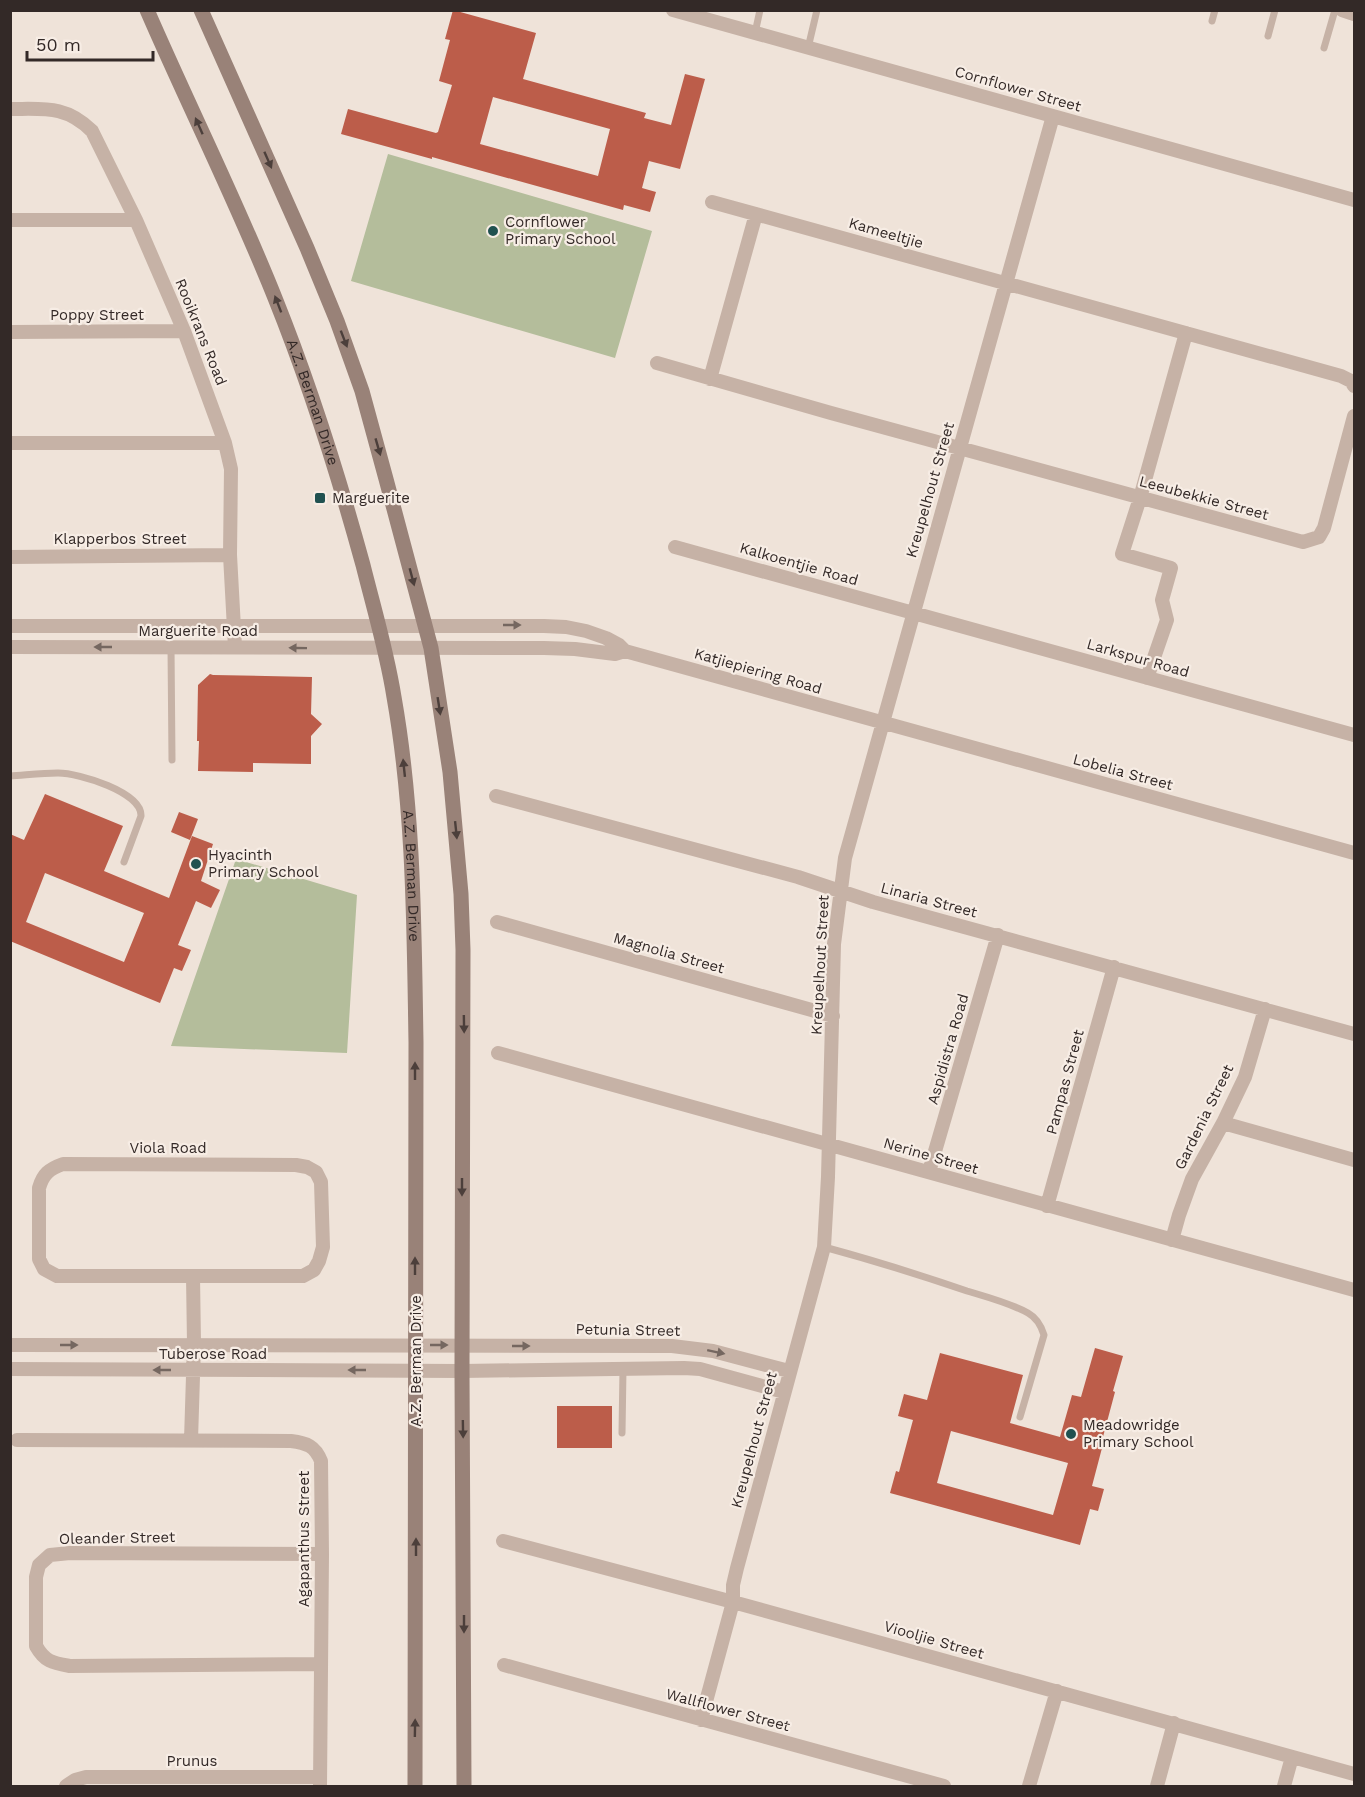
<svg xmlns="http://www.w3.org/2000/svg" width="1365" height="1797" viewBox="0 0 1365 1797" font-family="'Work Sans',sans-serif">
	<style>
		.green { fill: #b4bd9b }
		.building { fill: #bc5d4a; fill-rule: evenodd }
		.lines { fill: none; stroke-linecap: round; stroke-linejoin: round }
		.service { stroke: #c6b2a6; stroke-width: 7 }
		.minor { stroke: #c6b2a6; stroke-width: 14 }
		.secondary { stroke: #998278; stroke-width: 15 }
		.oneway { fill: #4c3f3b }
		.oneway2 { fill: #756760 }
		.poi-dot { fill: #205150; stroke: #f7ede5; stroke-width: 2 }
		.labels { text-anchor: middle; stroke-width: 4.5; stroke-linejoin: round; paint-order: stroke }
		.street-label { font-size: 15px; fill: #332927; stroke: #f7ede5 }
		.poi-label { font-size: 15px; fill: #332927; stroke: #f7ede5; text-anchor: start }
	</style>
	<rect width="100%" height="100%" fill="#efe3d9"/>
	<path class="green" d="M388,154L652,231L615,358L351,281Z
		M236,859L357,895L347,1053L171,1046Z"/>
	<path class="building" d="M453,10L536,33L523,79L646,113L644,118L671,125L685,74L705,79L680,169L649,161L642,188L656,192L650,212L624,205L623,210L432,157V159L341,134L348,109L436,133L438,132L452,85L439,81L450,40L445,39ZM493,97L610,129L598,176L480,144Z
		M210,674L213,675L312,677L311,714L322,724L311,736V764L253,763V772L198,771L199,741H197L198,685Z
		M45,794L123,826L104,871L169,898L192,836L213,844L201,881L220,890L211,908L196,901L178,945L191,950L182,971L174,968L160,1003L10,941V834L24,840ZM45,873L144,913L124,962L26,922Z
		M179,812L198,819L190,840L171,832Z
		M1095,1348L1123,1356L1113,1391L1115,1392L1100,1448H1102L1092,1486L1104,1489L1098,1511L1090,1509L1080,1545L890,1493L896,1471L899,1472L913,1420L898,1416L904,1394L927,1400L940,1353L1023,1375L1010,1423L1060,1437L1072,1395L1081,1397ZM951,1431L1068,1463L1053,1515L937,1483Z
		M557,1406H612V1448H557Z"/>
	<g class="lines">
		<path class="service" d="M1212,21L1215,10
			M755,33L760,10
			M1268,36L1275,10
			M808,48L817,10
			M1324,48L1335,10
			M171,647L172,760
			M10,776C26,775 42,773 58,773C79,773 142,792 141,816L124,862
			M824,1247C872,1260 920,1275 967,1291C987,1297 1010,1303 1028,1313C1037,1318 1041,1325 1044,1335L1020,1417
			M622,1433L623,1369"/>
		<path class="minor" d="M673,10L1354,200
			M1342,10L1354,14
			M10,109C44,109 66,105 92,131L136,220L184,331L225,443L231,469L230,555L235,647
			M712,202L1341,376L1351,381L1354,386
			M10,220H136
			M10,332L184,331
			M657,363L831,413L1303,542L1319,537L1324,528L1354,416
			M710,379L756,214
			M10,443H225
			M675,547L1354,735
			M10,557L230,555
			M10,626H544L566,627L586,631L606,638L619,645L625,651L1354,853
			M10,647L544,648L575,649L615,654L625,651
			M1147,678L1167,620L1162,600L1171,568L1122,554L1140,498L1186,333
			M496,796L798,877L873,902L1354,1034
			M497,922L833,1016
			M498,1053L1354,1290
			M1223,1123L1354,1160
			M63,1164L296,1165L307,1167L316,1172L321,1182L323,1247L319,1261L314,1270L303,1276H57L44,1269L39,1259V1188C43,1174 49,1169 63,1164Z
			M929,1172L998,935
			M1047,1206L1114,967
			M1172,1240L1179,1215L1192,1179L1223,1123L1245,1077L1265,1009
			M10,1345L672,1346L713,1351L789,1371
			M10,1369L462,1371L684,1368L700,1369L784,1392
			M17,1440L291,1441C307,1443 315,1446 321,1461L322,1554L320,1786
			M191,1440L194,1344L193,1276
			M503,1541L733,1602L1354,1774
			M320,1664L70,1666C53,1663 45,1662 36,1646V1577L39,1565L50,1555L70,1553L322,1554
			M504,1665L944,1786
			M701,1720L733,1602V1585L737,1568L824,1247L828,1177L834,944L845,858L1053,116
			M66,1786L75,1780L86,1777H320
			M1029,1786L1057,1691
			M1157,1786L1174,1723
			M1284,1786L1292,1757"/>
		<g class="secondary">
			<path id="s1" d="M147,10C189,107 236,200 275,298C310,385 338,474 363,565C374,609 387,652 394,697C414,810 414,927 416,1042L415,1786"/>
			<path d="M201,10L307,248L337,321L362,391L386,479L431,648L450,772L461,894L463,950L462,1371L464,1786"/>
		</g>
	</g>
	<defs><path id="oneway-solid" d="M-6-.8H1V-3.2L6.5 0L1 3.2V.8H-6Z" transform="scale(1.5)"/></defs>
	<g class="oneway">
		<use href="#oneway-solid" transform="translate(199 126) rotate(-114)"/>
		<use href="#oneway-solid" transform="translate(268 160) rotate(66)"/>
		<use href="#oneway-solid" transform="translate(278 304) rotate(-111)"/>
		<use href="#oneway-solid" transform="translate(344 339) rotate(69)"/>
		<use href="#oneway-solid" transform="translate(378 447) rotate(74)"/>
		<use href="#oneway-solid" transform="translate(412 577) rotate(75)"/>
		<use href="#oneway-solid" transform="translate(439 706) rotate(81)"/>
		<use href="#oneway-solid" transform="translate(404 768) rotate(-96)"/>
		<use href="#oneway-solid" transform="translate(456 830) rotate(84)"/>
		<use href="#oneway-solid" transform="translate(464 1024) rotate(89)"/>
		<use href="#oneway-solid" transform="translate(415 1071) rotate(-90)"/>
		<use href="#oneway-solid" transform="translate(462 1187) rotate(90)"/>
		<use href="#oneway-solid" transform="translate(415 1266) rotate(-90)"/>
		<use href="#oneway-solid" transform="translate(463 1429) rotate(89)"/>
		<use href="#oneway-solid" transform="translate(416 1547) rotate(-90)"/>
		<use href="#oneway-solid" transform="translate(464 1624) rotate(90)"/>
		<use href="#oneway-solid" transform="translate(415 1728) rotate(-89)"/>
	</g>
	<g class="oneway2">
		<use href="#oneway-solid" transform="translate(512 625)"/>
		<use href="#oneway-solid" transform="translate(103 647) rotate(-180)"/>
		<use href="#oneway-solid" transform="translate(298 648) rotate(-179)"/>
		<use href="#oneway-solid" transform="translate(69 1345)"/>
		<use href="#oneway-solid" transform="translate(439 1345)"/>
		<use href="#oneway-solid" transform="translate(521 1346)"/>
		<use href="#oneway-solid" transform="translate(716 1352) rotate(12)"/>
		<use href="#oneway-solid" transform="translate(162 1370) rotate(-180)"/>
		<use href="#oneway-solid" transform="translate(357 1370) rotate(-180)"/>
	</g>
	<g class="poi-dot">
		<circle cx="493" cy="231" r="6"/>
		<rect x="314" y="492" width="12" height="12" rx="3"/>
		<circle cx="196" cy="864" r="6"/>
		<circle cx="1071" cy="1434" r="6"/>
	</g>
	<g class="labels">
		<g class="street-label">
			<text transform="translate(1018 89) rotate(16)" y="5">Cornflower Street</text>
			<text transform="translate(886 233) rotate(16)" y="5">Kameeltjie</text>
			<text x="97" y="320">Poppy Street</text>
			<text transform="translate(201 332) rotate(68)" y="5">Rooikrans Road</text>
			<text dy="5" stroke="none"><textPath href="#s1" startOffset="426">A.Z. Berman Drive</textPath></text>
			<text transform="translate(930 490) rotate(-74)" y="5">Kreupelhout Street</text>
			<text transform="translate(1204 498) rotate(15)" y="5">Leeubekkie Street</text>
			<text x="120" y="544">Klapperbos Street</text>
			<text transform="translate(799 564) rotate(16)" y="5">Kalkoentjie Road</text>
			<text x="198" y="636">Marguerite Road</text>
			<text transform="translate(1138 658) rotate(16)" y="5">Larkspur Road</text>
			<text transform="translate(758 671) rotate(16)" y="5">Katjiepiering Road</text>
			<text transform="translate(1123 772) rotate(15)" y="5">Lobelia Street</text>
			<text dy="5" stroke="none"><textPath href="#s1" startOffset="912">A.Z. Berman Drive</textPath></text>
			<text transform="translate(929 900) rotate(15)" y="5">Linaria Street</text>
			<text transform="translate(669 953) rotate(16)" y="5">Magnolia Street</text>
			<text transform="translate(820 965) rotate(-87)" y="5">Kreupelhout Street</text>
			<text transform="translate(948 1049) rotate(-74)" y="5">Aspidistra Road</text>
			<text transform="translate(1065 1082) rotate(-75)" y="5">Pampas Street</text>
			<text transform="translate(1204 1117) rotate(-64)" y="5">Gardenia Street</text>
			<text x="168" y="1153">Viola Road</text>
			<text transform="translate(931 1156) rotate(16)" y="5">Nerine Street</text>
			<text transform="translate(628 1330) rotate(1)" y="5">Petunia Street</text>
			<text x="213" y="1359">Tuberose Road</text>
			<text transform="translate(416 1361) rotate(-90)" y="5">A.Z. Berman Drive</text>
			<text transform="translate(754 1440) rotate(-75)" y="5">Kreupelhout Street</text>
			<text transform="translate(117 1538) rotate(-1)" y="5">Oleander Street</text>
			<text transform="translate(304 1539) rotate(-90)" y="5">Agapanthus Street</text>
			<text transform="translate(934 1640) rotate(16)" y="5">Viooljie Street</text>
			<text transform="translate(728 1710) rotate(15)" y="5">Wallflower Street</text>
			<text x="192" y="1766">Prunus</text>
		</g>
		<g class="poi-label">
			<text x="505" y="227">Cornflower<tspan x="505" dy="17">Primary School</tspan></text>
			<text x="332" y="503">Marguerite</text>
			<text x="208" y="860">Hyacinth<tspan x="208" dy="17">Primary School</tspan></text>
			<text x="1083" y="1430">Meadowridge<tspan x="1083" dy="17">Primary School</tspan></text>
		</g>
	</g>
	<rect width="1365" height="1797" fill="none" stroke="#332927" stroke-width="24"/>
	<path d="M27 51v9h126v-9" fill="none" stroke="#332927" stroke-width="3"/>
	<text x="36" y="51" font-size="18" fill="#332927" stroke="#f7ede5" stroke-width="4.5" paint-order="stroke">50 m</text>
</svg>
